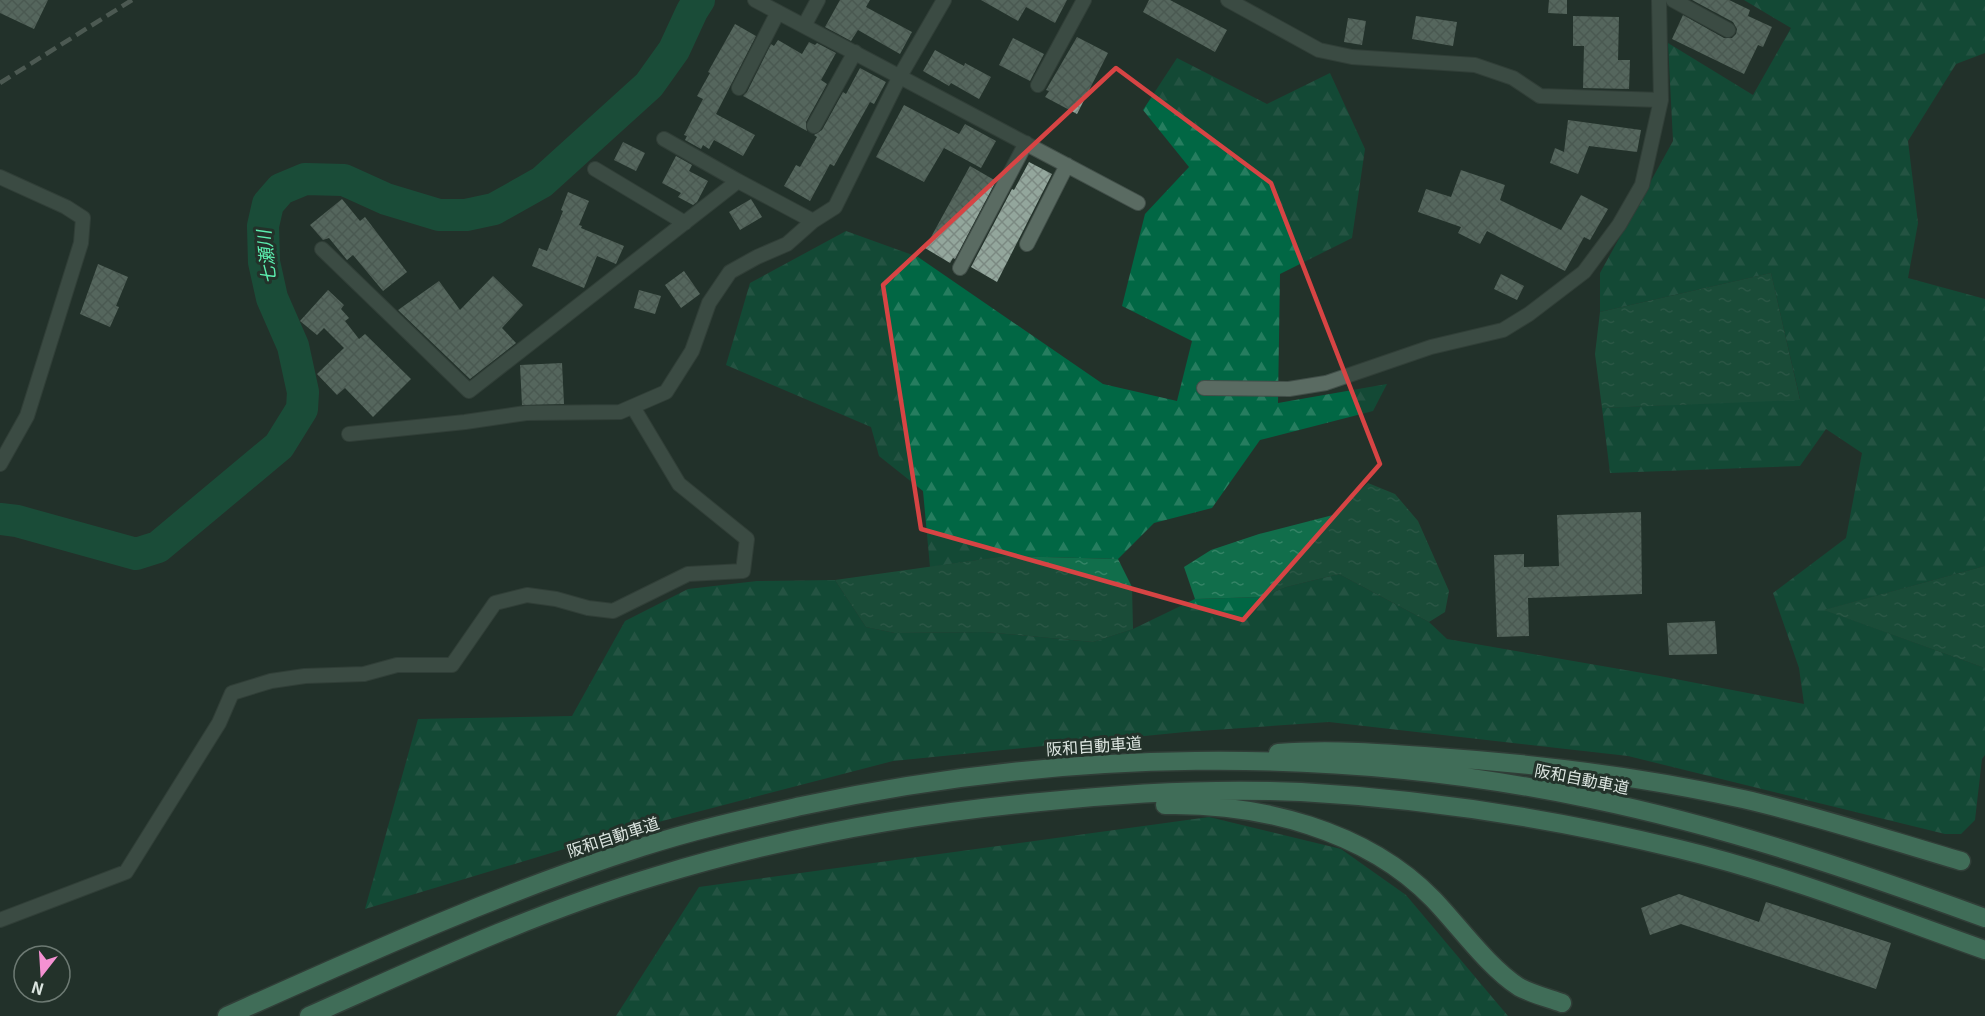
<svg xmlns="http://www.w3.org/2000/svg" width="1985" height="1016" viewBox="0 0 1985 1016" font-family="Georgia,'Noto Sans JP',serif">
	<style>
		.forest { fill: url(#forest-firs) }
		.water { fill: url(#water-ripples) }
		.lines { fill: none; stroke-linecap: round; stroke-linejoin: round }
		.river { stroke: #116e4b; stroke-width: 32 }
		.building { fill: url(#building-cross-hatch) }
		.minor-casing { stroke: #424f49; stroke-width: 16 }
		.motorway-casing { stroke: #424f49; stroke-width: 21 }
		.minor { stroke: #5a6b62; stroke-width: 14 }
		.motorway { stroke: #65b790; stroke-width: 18 }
		.rail { stroke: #7e8a83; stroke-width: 4.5; stroke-dasharray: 12 6; stroke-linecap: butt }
		.marked { fill: none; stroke: #d74444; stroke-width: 4.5; stroke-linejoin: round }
		.labels { text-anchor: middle; stroke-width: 6; stroke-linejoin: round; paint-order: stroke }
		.street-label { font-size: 16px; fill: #dde6e1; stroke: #23322a }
		.water-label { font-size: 18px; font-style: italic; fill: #5ceeaf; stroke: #23322a }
	</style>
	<defs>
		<pattern id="forest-firs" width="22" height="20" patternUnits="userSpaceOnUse" patternTransform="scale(1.5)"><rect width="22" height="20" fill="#016744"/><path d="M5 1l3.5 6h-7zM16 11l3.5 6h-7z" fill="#267d5f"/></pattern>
		<pattern id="water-ripples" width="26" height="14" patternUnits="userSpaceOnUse" patternTransform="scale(1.5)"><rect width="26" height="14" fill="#116e4b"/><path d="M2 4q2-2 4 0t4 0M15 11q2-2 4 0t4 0" fill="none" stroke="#338365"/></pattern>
		<pattern id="building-cross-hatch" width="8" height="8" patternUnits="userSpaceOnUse" patternTransform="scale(1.5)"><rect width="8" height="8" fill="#93a69c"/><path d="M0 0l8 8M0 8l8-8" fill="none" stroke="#7b8982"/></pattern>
	</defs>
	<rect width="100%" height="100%" fill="#23322a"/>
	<path class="forest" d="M1744,0H1985V53L1956,64L1908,141L1918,223L1908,278L1985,299V566L1825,610L1985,668V755L1982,759L1975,820L1961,834H1945L1628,756L1329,722L1185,732L893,761L624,831L365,909L418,719L572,716L625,621L688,589L757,581L835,580L866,627L895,633L985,632L1093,642L1133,629L1195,599L1261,597L1286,587L1339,574L1429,622L1447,639L1660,676L1804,704L1799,668L1773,593L1846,538L1862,453L1826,429L1800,466L1610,473L1602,408L1800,399L1771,273L1600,312V273L1673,141L1668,43L1753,95L1791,28Z
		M1177,58L1267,104L1330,73L1365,149L1352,238L1280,274L1278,403L1387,384L1373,411L1260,440L1212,508L1154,523L1118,559L1006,556L930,567L923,491L879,456L871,427L726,365L750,283L846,231L918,257L1103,384L1177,401L1192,341L1122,306L1145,214L1189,167L1143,110Z
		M1209,817L1341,849L1406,895L1508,1016H616L699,887Z"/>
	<path class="water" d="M1771,273L1800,400L1602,408L1595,354L1600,312Z
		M1368,483L1395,494L1418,521L1449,591L1445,612L1429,622L1339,574L1286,587L1261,597L1195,599L1184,567L1211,550L1259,534L1333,515Z
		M1006,556L1118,559L1132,587L1133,629L1093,642L985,632L895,633L866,627L835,580Z
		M1985,566V668L1824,610Z"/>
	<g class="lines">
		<path class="river" d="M0,519L17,521L136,554L158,547L279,446L302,409L303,392L293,346L272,298L264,262L263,226L268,204L281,189L305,179L344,180L386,199L439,215H466L494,209L542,182L649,85L674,50L692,11L699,0"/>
	</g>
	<path class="building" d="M0,0H48L34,29L0,13Z
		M840,0H870L866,7L912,32L900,54L858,30L851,41L825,27Z
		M981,0H1067L1055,23L1026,7L1018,21Z
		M1149,0H1170L1227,30L1215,52L1143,12Z
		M1549,0H1567V14L1548,13Z
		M1692,0H1729L1750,10L1748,16L1772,27L1763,47L1758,45L1744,74L1672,39L1683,15L1724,38H1732L1736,34L1737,29L1733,22Z
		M1416,16L1457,22L1453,46L1412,39Z
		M1573,16L1619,17L1618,60H1630L1629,89L1583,88L1584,46H1573Z
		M1348,18L1366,21L1362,45L1344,42Z
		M735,24L756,36L716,114L755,135L743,156L714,140L709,149L703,145L701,149L685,140L687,136L684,135L703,99L697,96L710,73L708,72Z
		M1077,37L1108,53L1077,114L1045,97L1049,91L1046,90Z
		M1013,38L1044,54L1030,81L999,65Z
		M778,40L802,54L809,42L815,45L817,43L836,53L821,80L827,84L806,122L807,131L743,96L747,92L771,44L774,46Z
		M935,50L964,66L965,63L991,77L979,99L951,83L949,86L923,71Z
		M860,68L886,82L874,104L870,102L834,166L830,164L810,201L784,186L796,165L800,167L817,137L814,135L822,130L843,92L846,94Z
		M904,105L959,134L965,124L996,141L981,168L944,148L924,182L876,157Z
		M1568,120L1641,130L1637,152L1589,146L1578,174L1550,163L1555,148L1564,152Z
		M623,142L645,153L636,171L614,160Z
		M676,156L692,165L689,171L708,181L697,202L693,205L678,197L681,193L662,183Z
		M1029,162L1052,174L997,282L971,267L1012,189L1014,190Z
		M970,166L996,181L955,259L953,258L950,263L925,248Z
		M1461,170L1505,185L1500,200L1561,230L1581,195L1608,209L1590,240L1584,237L1565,271L1487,231L1480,244L1458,233L1461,227L1418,212L1426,189L1451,197Z
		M568,192L589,201L579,225L582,226L581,228L624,246L616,264L597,256L584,288L532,266L539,248L547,251L563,211L561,210Z
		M342,199L360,221L365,217L407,272L383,291L353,255L347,260L329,238L323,240L310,225Z
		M751,199L762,217L740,230L729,212Z
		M98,264L128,277L116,306L119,307L110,327L80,314Z
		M684,271L700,294L681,308L665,285Z
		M1501,274L1524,286L1517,300L1494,289Z
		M493,276L523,305L502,328L516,343L470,379L398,310L439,281L460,310Z
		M328,290L344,305L341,309L349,318L345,321L359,339L365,334L411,379L373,417L345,388L337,395L317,374L344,348L324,328L317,335L300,321Z
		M639,290L661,296L655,314L634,308Z
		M562,363L564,404L522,405L520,365Z
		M1641,512L1642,594L1528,598L1529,636L1497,637L1494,555L1524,554V567L1559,566L1557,515Z
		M1715,621L1717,654L1669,655L1667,623Z
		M1679,894L1759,922L1766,902L1891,943L1876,989L1681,924L1650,935L1641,908Z"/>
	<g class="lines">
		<g class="minor-casing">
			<path id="minor" d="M755,0L1138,203
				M1228,0L1319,50L1352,57L1475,65L1513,78L1540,96L1661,100
				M1673,0L1728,30
				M804,26L818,0
				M1038,85L1084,0
				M739,88L778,12
				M814,126L855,52
				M664,139L738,181
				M595,169L685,223
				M0,177L66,207L83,218L81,243L27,416L0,464
				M1027,244L1067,165
				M322,249L469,391L738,181L813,221
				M960,268L1026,143
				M1204,388L1289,389L1326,383L1431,347L1503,330L1529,314L1584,272L1619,225L1642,185L1661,100L1659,0
				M349,434L465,422L526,413L620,412L666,392L692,351L709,303L730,272L757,257L787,244L813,221L835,207L900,76L944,0
				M0,920L126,872L219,723L232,693L271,681L305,676L364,674L397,665H452L495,603L527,595L556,599L588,608L613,611L688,574L743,571L747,539L679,484L633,407"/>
		</g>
		<g class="motorway-casing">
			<path id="motorway" d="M1278,753C1331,749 1384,753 1437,757C1540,764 1642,777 1743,799C1817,816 1889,840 1961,861
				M1165,805C1259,803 1366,830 1433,899C1459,926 1488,967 1519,987C1532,994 1548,998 1562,1003
				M227,1016C363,955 499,893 642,847C694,830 748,818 801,806C1060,750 1331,744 1591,799C1726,827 1856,871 1985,918
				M309,1016C423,965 536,912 656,876C781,838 910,814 1040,802C1126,793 1214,788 1301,792C1429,799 1555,819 1679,849C1783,874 1884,914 1985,950"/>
		</g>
		<use href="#minor" class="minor"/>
		<use href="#motorway" class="motorway"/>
		<path class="rail" d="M0,83L132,0"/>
	</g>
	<path d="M0 0H1985V1016H0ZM1116,68L1271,183L1380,464L1243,620L921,529L883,285Z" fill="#23322a" fill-opacity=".55" fill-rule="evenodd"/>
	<path class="marked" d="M1116,68L1271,183L1380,464L1243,620L921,529L883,285Z"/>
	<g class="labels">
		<g class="street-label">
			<text transform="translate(1094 746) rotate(-4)" y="6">阪和自動車道</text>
			<text transform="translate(1582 779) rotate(11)" y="6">阪和自動車道</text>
			<text transform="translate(613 837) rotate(-18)" y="6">阪和自動車道</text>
		</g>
		<g class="water-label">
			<text transform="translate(267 257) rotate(-96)" y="6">七瀬川</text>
		</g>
	</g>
	<g transform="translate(42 974) rotate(197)"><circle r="28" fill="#23322a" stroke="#6d7a73" stroke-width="1.5"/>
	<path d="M0-4.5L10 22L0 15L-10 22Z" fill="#f591d2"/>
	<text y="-9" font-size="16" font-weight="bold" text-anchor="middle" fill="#dde6e1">N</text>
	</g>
</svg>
